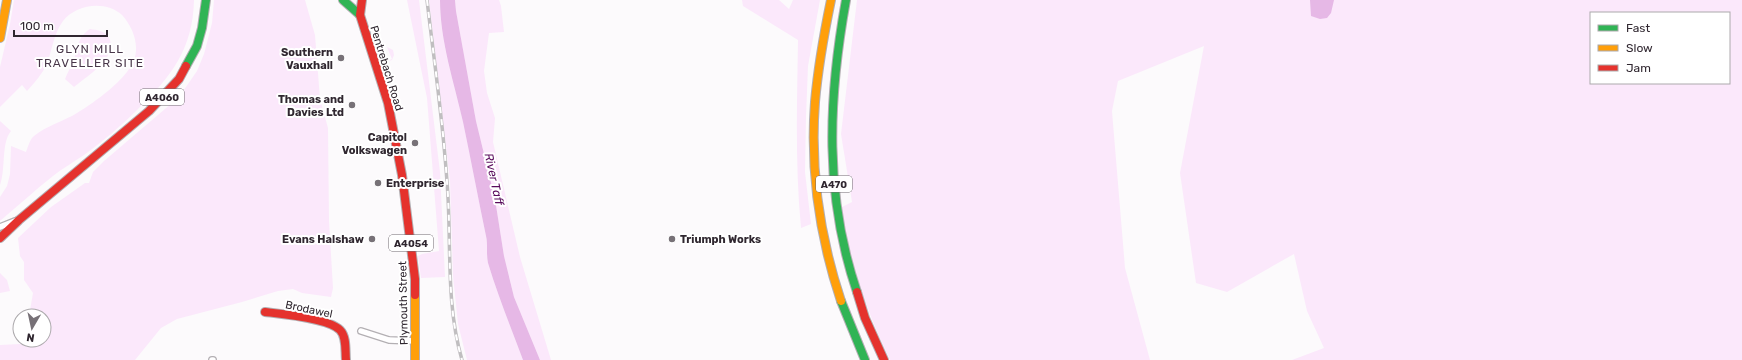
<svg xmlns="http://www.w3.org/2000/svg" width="1742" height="360" viewBox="0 0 1742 360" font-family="Rubik,sans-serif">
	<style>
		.green { fill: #fbe8fb; fill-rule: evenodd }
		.water { fill: #e6b8e6 }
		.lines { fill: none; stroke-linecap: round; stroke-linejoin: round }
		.street-casing { stroke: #b3afb3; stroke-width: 8 }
		.fast-casing { stroke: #b3afb3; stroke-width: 10 }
		.slow-casing { stroke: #b3afb3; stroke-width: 10 }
		.jam-casing { stroke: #b3afb3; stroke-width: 10 }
		.street { stroke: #fffeff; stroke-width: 5.5 }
		.fast { stroke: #30b455; stroke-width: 8 }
		.slow { stroke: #ff9f0a; stroke-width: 8 }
		.jam { stroke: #e5322d; stroke-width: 8 }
		.rail-casing { stroke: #c0bec0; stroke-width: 3.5 }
		.rail { stroke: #fff; stroke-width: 2; stroke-dasharray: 6; stroke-linecap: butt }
		.poi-dot { fill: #777177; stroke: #fff; stroke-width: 1.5 }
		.labels { text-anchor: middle; stroke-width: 4; stroke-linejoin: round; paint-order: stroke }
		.shield { fill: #fff; stroke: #6e686e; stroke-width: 1 }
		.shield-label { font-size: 10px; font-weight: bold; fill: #302730 }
		.poi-label { font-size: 11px; font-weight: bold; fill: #302730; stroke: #fff; text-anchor: end }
		.street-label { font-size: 11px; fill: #302730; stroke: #fff }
		.neighbourhood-label { font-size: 12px; letter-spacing: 1px; fill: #483649; stroke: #fff }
		.water-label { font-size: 12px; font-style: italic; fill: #590b5c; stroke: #fff }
	</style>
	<rect width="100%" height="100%" fill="#fcfafc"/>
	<path class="green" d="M14,0H194C193,49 171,77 137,110C121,126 102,142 84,155C74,162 63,168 53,176C35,190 18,206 0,221V197L7,186L10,174L11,146L26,152C28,147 30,139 34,136C46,126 64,121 77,113C95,102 126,80 134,60C140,44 132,26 122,15C106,0 76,4 63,21C54,33 52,50 47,64C42,74 35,82 27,91L22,85L0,107V67L10,24Z
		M214,0H305L315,35L320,99L328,128L329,221L333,288L331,297L302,293L293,289L278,291L242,302L177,319L161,328L135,360H0V345L20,344L22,340H44V316H29L33,293L24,280V262L20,256L18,238L51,207L85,183H89L93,172L104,161L179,97L197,71L204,54L212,23Z
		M407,0H419L440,172L445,277L421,278L418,256L422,254L439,251L427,98Z
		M429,0H440C440,42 454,82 463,122C471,160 478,198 486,236C488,244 486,254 488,263C498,296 511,328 523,360H467L458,324L453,276L450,181Z
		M455,0H499L501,6L504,32L489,33L484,71L487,93L495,118L493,142L520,257L551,360H540L514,297L504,256L495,199L476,121L456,11Z
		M742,0H779L789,9L793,0H820L808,66L806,117L805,172L811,224L801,228C795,165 797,104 798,40L743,6Z
		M857,0H1742V360H1292L1324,348L1307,311L1294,254L1227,292L1196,283L1180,173L1204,46L1118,81L1112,111L1125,268L1150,360H890C866,311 850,261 842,207L852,202L841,134ZM1591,13H1729V83H1591Z
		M90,29C98,30 105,31 109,38C119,57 87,76 74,87L65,79C67,74 70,68 73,62C78,49 77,37 90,29Z
		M369,31L381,58L385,57L387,61L392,59L387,47L393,50L394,55L392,60L385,62L379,59Z
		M0,121L11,131C1,143 6,169 0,185Z
		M0,273L7,280L10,291L0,293Z"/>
	<path class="water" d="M440,0H455L456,11L476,121L495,199L504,256L514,297L540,360H523C511,328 498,296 488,263C486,254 488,244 486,236C478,198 471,160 463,122C454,82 440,41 440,0Z
		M1310,0H1334L1331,13L1327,18L1320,19L1311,16Z"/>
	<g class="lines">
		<g class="street-casing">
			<path id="street" d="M0,227L15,221
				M361,331L389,340L415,341
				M212,360H213"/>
		</g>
		<g class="fast-casing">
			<path id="fast" d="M343,0L360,15
				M846,0C828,99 824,195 857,292
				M186,66L197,46L202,28L206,0
				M841,301L865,360"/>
		</g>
		<g class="slow-casing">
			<path id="slow" d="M831,0C824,34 818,68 815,102C810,169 820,238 841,301
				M0,38L7,0
				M415,295V360"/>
		</g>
		<g class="jam-casing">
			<path id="jam" d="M362,0L360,15L388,103L402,175L415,279V295
				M0,238L19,220L149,111L179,79L186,66
				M857,292L865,318L884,360
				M265,312C282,314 328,318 340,330C347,337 345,351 346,360"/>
		</g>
		<use href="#street" class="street"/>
		<use href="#fast" class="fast"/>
		<use href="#slow" class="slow"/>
		<use href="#jam" class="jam"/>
		<g class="rail-casing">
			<path id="rail" d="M427,0C434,60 443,121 447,182C452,241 445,302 462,360"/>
		</g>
		<use href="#rail" class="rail"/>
	</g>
	<g class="poi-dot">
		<circle cx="341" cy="58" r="4"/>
		<circle cx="352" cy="105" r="4"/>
		<circle cx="415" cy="143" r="4"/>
		<circle cx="378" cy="183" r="4"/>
		<circle cx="372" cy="239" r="4"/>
		<circle cx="672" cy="239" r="4"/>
	</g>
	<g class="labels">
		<g class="shield">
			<rect x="140" y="89" width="44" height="16" rx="3"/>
			<rect x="816" y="176" width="36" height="16" rx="3"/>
			<rect x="389" y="235" width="44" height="16" rx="3"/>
		</g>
		<g class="shield-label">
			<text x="162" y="101">A4060</text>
			<text x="834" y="188">A470</text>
			<text x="411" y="247">A4054</text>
		</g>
		<g class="poi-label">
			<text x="333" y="56">Southern<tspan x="333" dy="13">Vauxhall</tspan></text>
			<text x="344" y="103">Thomas and<tspan x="344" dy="13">Davies Ltd</tspan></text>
			<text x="407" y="141">Capitol<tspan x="407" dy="13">Volkswagen</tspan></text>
			<text x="386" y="187" text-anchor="start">Enterprise</text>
			<text x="364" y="243">Evans Halshaw</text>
			<text x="680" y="243" text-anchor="start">Triumph Works</text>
		</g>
		<g class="street-label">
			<text transform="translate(387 68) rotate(73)" y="4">Pentrebach Road</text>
			<text transform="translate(403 303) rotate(-91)" y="4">Plymouth Street</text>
			<text transform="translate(309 309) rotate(12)" y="4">Brodawel</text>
		</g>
		<g class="neighbourhood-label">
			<text x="90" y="53">GLYN MILL<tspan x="90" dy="14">TRAVELLER SITE</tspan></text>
		</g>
		<g class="water-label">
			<text transform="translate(494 179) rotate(78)" y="4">River Taff</text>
		</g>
	</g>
	<rect x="1590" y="12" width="140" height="72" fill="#ffffff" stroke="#aca9ac"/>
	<rect x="1598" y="25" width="20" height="6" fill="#30b455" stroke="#aca9ac"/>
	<text x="1626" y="32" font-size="12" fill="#302730">Fast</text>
	<rect x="1598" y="45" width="20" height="6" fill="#ff9f0a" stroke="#aca9ac"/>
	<text x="1626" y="52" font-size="12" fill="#302730">Slow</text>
	<rect x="1598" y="65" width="20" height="6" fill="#e5322d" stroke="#aca9ac"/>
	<text x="1626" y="72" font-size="12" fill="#302730">Jam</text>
	<g transform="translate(32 328) rotate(189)"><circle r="19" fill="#ffffff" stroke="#aca9ac"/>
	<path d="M0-3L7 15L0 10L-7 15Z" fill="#777177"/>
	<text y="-6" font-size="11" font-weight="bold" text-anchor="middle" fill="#302730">N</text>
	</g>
	<path d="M14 30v6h93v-6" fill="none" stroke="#302730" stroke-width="2"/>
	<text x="20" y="30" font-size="12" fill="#302730" stroke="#ffffff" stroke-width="3" paint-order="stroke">100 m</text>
</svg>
